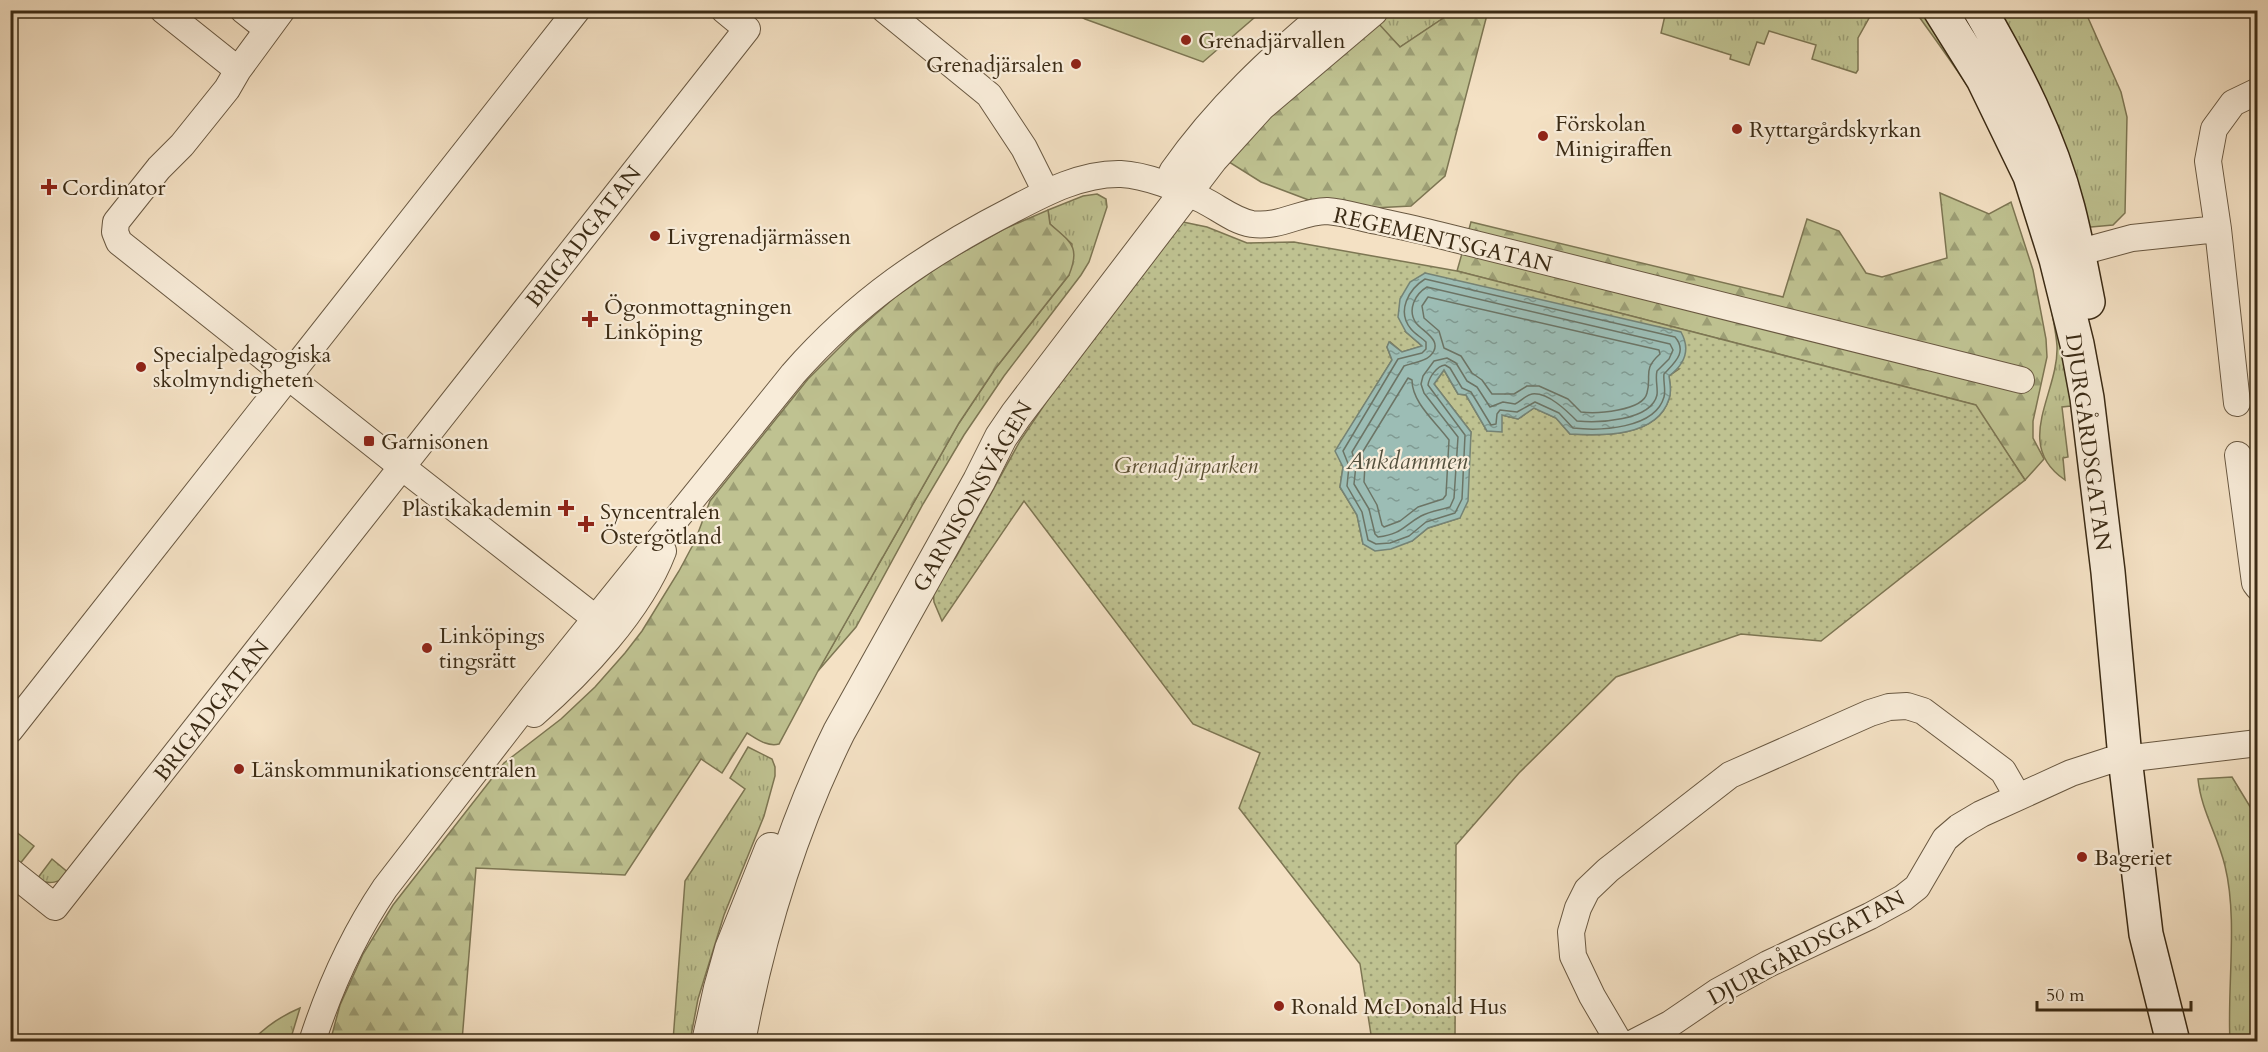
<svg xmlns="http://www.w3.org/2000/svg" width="2268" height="1052" viewBox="0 0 2268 1052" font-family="Cardo,serif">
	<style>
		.grass { fill: url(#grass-tufts); stroke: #7d7653; stroke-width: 1.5 }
		.forest { fill: url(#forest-firs); stroke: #7d7653; stroke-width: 1.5 }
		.park { fill: url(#park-dots); stroke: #7d7653; stroke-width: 1.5; fill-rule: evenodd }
		.pitch { fill: #bfc291; stroke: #7d7653; stroke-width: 1.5 }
		.water { fill: url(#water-ripples); stroke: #758375; stroke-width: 1.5 }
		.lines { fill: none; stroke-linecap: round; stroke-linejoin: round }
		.shore { stroke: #6c7465; stroke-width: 1.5 }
		.minor-casing { stroke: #695841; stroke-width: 28 }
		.tertiary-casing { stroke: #695841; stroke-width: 34 }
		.secondary-casing { stroke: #3b2b15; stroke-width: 36 }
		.minor { stroke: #f8ecd9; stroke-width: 26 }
		.tertiary { stroke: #f8ecd9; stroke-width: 32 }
		.secondary { stroke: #f8ecd9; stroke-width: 33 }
		.poi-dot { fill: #8f2418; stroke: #f8ecd9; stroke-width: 2 }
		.labels { text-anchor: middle; stroke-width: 4.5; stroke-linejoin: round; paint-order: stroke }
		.poi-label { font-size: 22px; fill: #3b2b15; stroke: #f8ecd9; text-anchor: start }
		.street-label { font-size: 22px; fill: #3b2b15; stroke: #f8ecd9 }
		.park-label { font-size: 22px; font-style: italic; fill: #5c5134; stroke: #f8ecd9 }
		.water-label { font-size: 24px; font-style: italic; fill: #53503d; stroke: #f8ecd9 }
	</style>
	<defs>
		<pattern id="grass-tufts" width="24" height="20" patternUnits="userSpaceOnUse" patternTransform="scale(1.5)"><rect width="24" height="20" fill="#bfc291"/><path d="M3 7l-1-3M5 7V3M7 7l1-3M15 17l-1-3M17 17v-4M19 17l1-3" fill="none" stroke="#9c9e75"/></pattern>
		<pattern id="forest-firs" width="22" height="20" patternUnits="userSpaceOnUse" patternTransform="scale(1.5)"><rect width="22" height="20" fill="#bfc291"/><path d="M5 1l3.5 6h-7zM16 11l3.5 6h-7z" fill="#9c9e75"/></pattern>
		<pattern id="park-dots" width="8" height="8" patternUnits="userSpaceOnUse" patternTransform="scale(1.5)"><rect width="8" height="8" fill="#bfc291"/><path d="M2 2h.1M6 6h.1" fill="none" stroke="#9c9e75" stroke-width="1.8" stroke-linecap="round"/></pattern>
		<pattern id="water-ripples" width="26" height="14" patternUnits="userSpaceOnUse" patternTransform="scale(1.5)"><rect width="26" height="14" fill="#9cbdb5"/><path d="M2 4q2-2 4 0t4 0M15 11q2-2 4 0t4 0" fill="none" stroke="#809a92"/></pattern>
	</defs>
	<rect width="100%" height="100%" fill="#f4e1c4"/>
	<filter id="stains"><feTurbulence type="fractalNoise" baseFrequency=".00333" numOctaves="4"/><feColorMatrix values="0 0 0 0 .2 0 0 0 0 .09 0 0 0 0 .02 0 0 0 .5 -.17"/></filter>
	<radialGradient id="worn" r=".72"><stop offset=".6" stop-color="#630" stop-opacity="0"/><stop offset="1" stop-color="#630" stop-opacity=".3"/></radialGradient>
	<path class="grass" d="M1388,11H1454L1400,47L1375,21Z
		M1666,11V10L1873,11L1858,38V70L1856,73L1812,59L1816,45L1769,31L1764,44L1757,42L1749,65L1730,59L1731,55L1661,33Z
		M1915,11H1925L1963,66L1984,102L2019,175L2055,283L2067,335L2072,361L2071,406L2062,407L2068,457L2063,458L2065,480C2012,444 2059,393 2057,346C2056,331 2052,315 2050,301C2038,238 2017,173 1986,116C1965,79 1939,45 1915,11Z
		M1992,11H2085L2121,92L2127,117L2125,213L2113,225L2091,227L2085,224Z
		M1097,194L1106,199L1107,207L1089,262L1081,275L1004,376L964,435L923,504L856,627L818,671L959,423L995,369L1069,275L1072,244L1050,224L1048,210L1083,196Z
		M748,747L772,759L775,767V776L764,816L724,915L698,999L690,1041H673L685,881L745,789L730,778Z
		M2232,777L2257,818V1041H2230C2227,987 2238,919 2225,866C2218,836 2201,810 2198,779Z
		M10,827L34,846L19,865L11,858Z
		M52,859L70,874C59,882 50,886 37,879Z
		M300,1008L290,1041H252C266,1026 281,1016 300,1008Z"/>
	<path class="forest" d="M1454,11H1488L1445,176L1411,206L1335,210L1261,182L1229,162L1241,139L1379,24L1400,47Z
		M1940,193L1989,214L2011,202L2033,270L2046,339L2047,357L2033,421V438L2044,459L2025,480L1975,405L1457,271L1471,222L1783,297L1807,219L1839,231L1866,273L1882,277L1947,258Z
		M1048,210L1050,224C1070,242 1081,246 1069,275L995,369L959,423L818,671L779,744C767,747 757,739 747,733L722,773L701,759L625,875L476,868L462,1041L330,1042L340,1005L363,954L393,905L504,763L561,719L595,687L625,653L642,631L679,571L695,541L710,501L808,379L854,333L894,298L944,263L1004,229Z"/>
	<path class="park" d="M1183,222L1207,227L1247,243L1294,242L1457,271L1976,405L2025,480L1821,641L1741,634L1616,677L1519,773L1456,845L1455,1041H1372L1360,964L1239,808L1260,753L1193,724L1024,501L942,621L934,602L933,589L956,557L1020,441L1047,401ZM1406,332L1679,369L1669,376C1670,383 1672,392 1669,399C1657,437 1603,436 1570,434L1556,418L1534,408L1518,419L1502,415L1487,431L1466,395L1458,394L1444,370L1434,384L1471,432L1460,518L1428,528L1412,541L1363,544L1357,515L1340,487L1343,467L1336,451L1392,360L1387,347L1390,342L1402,352L1422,346Z"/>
	<path class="pitch" d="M1071,11H1262L1203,62L1085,19Z"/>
	<path class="water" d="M1425,273L1681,332C1691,350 1685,364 1669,376C1670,383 1672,392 1669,399C1657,437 1603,436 1570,434L1556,418L1534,408L1518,419L1502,415V432L1487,431L1466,395L1458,394L1444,370L1434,384L1471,432L1468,501L1460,518L1428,528L1412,541L1391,549L1375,551L1363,544L1357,515L1340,487L1343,467L1335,451L1392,360L1387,347L1389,342L1402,352L1422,346L1406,332L1398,317L1400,299L1410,282Z"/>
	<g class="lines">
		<path class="shore" d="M1425,279L1675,337C1688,352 1674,363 1664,374C1663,381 1666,390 1664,397C1655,429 1600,431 1573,428L1559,413L1535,402L1517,412L1500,410L1497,414L1496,424L1491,425L1471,392L1462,388L1450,368L1445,365C1437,366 1429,377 1428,385L1465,435L1462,499L1455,513L1426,522L1409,536L1390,543L1376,544L1368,540L1362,512L1347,486L1349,466L1343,451L1398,359L1422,353L1426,349V342C1421,337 1415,334 1411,329C1396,311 1409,289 1425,279Z
			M1427,287L1670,344L1673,350L1669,359L1657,371C1655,379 1658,387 1657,395C1651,421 1598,423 1577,421C1567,411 1548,392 1532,394C1526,395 1521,401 1515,404L1503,402L1490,407L1477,387L1467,381L1456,363L1447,358L1434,361L1423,376L1421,384L1424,393L1458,437L1454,498L1450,507C1441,510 1430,511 1421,516C1403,526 1402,534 1378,537L1375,534L1369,509L1354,484L1356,465L1352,452L1404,366C1412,363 1424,362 1430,356C1445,341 1423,332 1416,323C1407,310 1415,294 1427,287Z
			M1428,297L1659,350L1660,354C1642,370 1652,375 1647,393C1643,411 1596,414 1581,412L1568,399L1539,386H1527L1514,394H1492L1482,380L1472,373L1461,356L1444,348L1439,331L1424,318L1422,306Z
			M1408,378L1412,380C1412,403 1436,422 1449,440L1446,495L1443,499L1418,507L1400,521L1384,527L1382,525L1377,505L1364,482L1365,465L1362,453Z"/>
		<g class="minor-casing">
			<path id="minor" d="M163,10L238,70
				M243,10L267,29
				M282,10L238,70L227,89L182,145L159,168L116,222L115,232L119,242L402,467L613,632
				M885,10L989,95L1024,148L1046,192
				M2062,257L2132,238L2218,229
				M2237,403L2218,229L2208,161L2214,129L2233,103L2258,91
				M2238,455L2255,583L2258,587
				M534,714C582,672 640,611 663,551
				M10,730L577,10
				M10,871L55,907L747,29L724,10
				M312,1042C330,986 352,937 385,888L534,695L793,374C857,301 928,253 1014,209C1046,192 1083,173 1121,174C1145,175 1181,189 1203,200C1219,208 1234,221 1252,224C1280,228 1301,211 1327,211C1341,212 1355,216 1368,219C1391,224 1415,229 1439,235L2021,380
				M1619,1042L1592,996L1573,956L1571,932L1578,908L1587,890L1608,870L1730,775L1870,713L1889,707L1907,706L1923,711L2003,771L2018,797
				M1635,1042L1670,1024L1717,992L1768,964L1870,916L1903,898L1917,887L1945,839L1959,827L1981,814L2071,773L2108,761L2258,743"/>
		</g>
		<g class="tertiary-casing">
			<path id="tertiary" d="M1175,173C1219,110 1274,59 1333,10
				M708,1042L720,988L731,949L771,849
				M739,1042C759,935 791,829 839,732L979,481L1001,437L1016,415L1212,158L1260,105L1372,10"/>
		</g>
		<g class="secondary-casing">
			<path id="secondary" d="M1940,10L1983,79L2030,176L2056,259L2077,344L2087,398L2108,572L2125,758L2146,934L2173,1042
				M1980,10C2016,72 2050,138 2068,208C2076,239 2082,271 2088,302"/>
		</g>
		<use href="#minor" class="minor"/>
		<use href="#tertiary" class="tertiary"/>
		<use href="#secondary" class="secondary"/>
	</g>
	<g class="poi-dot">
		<circle cx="1186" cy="40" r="6"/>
		<circle cx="1076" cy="64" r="6"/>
		<circle cx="1737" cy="129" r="6"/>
		<circle cx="1543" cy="136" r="6"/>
		<path d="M46 178h6v6h6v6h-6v6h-6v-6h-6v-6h6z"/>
		<circle cx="655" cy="236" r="6"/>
		<path d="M587 310h6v6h6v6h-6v6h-6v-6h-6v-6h6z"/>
		<circle cx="141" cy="367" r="6"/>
		<rect x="363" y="435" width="12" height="12" rx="3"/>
		<path d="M563 499h6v6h6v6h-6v6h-6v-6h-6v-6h6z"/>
		<path d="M583 515h6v6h6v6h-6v6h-6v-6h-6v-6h6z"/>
		<circle cx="427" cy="648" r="6"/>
		<circle cx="239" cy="769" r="6"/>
		<circle cx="2082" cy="857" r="6"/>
		<circle cx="1279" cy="1006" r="6"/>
	</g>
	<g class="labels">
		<g class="poi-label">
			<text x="1198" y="48">Grenadjärvallen</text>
			<text x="1064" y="72" text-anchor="end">Grenadjärsalen</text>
			<text x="1555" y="131">Förskolan<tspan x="1555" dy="25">Minigiraffen</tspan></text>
			<text x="1749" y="137">Ryttargårdskyrkan</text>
			<text x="62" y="195">Cordinator</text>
			<text x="667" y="244">Livgrenadjärmässen</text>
			<text x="604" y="314">Ögonmottagningen<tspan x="604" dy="25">Linköping</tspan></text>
			<text x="153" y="362">Specialpedagogiska<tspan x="153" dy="25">skolmyndigheten</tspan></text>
			<text x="381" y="449">Garnisonen</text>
			<text x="552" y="516" text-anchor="end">Plastikakademin</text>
			<text x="600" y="519">Syncentralen<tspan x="600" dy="25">Östergötland</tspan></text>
			<text x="439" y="643">Linköpings<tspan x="439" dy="25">tingsrätt</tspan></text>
			<text x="251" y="777">Länskommunikationscentralen</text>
			<text x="2094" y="865">Bageriet</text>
			<text x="1291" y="1014">Ronald McDonald Hus</text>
		</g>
		<g class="street-label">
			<text transform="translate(583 236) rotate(-52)" y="8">BRIGADGATAN</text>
			<text transform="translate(1443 239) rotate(13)" y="8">REGEMENTSGATAN</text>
			<text transform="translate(2089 442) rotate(82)" y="8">DJURGÅRDSGATAN</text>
			<text transform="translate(972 496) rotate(-60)" y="8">GARNISONSVÄGEN</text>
			<text transform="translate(211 710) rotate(-52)" y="8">BRIGADGATAN</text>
			<text transform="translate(1806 947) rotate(-28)" y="8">DJURGÅRDSGATAN</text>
		</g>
		<g class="park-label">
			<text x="1186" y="473">Grenadjärparken</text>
		</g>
		<g class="water-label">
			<text x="1407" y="469">Ankdammen</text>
		</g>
	</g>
	<rect width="2268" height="1052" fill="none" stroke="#f4e1c4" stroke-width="36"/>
	<rect x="12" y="12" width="2244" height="1028" fill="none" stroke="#3b2b15" stroke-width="3"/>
	<rect x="18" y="18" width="2232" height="1016" fill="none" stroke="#3b2b15" stroke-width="1.5"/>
	<path d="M2037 1001v9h154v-9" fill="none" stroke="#3b2b15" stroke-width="3"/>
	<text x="2046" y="1001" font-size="18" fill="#3b2b15" stroke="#f8ecd9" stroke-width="4.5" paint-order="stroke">50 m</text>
	<rect width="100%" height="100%" filter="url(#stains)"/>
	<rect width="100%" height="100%" fill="url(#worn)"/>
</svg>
